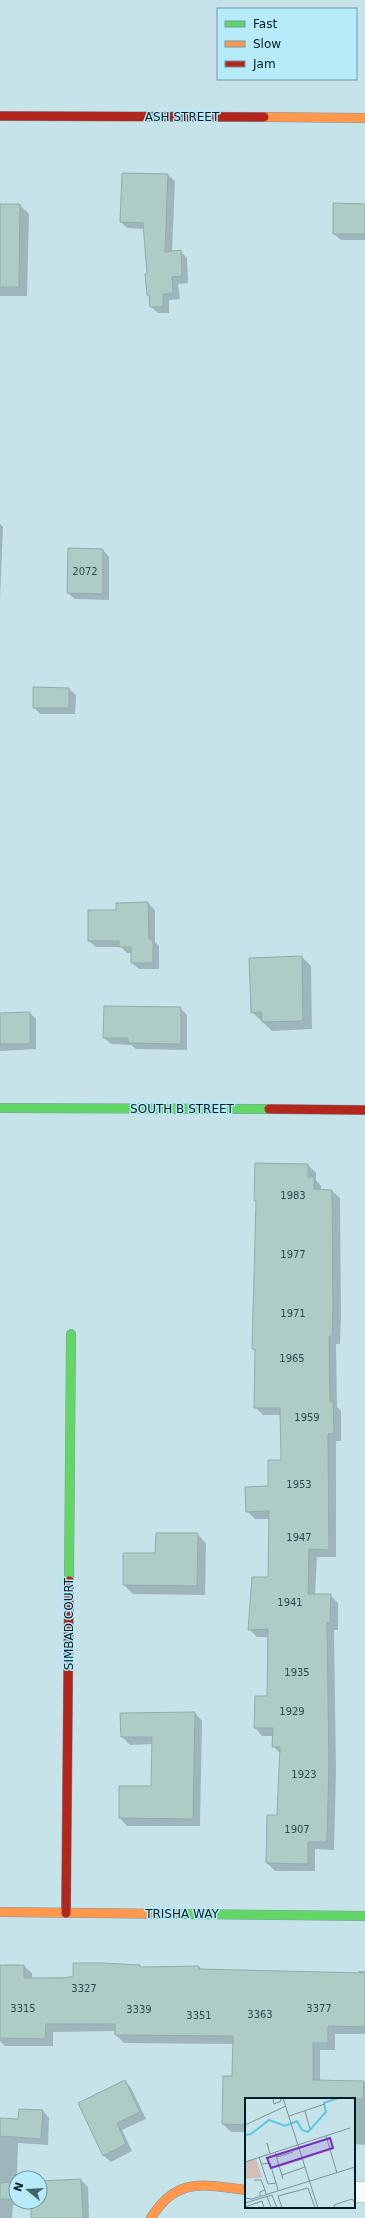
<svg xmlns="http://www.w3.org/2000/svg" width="365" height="2218" viewBox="0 0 365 2218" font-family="'DejaVu Sans',sans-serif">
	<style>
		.shadow { fill: #0003 }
		.building { fill: #adccc5; stroke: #92ada8 }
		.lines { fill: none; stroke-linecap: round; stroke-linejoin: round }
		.street-casing { stroke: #799ca3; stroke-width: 22 }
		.fast-casing { stroke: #799ca3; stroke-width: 10 }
		.slow-casing { stroke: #799ca3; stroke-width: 10 }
		.jam-casing { stroke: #799ca3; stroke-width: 10 }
		.street { stroke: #f6fbfc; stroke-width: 21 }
		.fast { stroke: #63d668; stroke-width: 9 }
		.slow { stroke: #ff974d; stroke-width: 9 }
		.jam { stroke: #b3261e; stroke-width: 9 }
		.labels { text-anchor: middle; stroke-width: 3; stroke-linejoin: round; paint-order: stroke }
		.number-label { font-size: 10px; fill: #2c4a4d }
		.street-label { font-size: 12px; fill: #011e25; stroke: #b7ebf9 }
		.inset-river { fill: none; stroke: #5dc9e1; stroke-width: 2 }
		.inset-road { fill: none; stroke: #77949b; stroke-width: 1 }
		.view { fill: #7b2cbf; fill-opacity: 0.15; stroke: #7b2cbf; stroke-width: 2 }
		.inset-edge { fill: none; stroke: #011e25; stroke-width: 2 }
	</style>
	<rect width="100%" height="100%" fill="#c6e3ea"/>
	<path class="shadow" d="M168,175L175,181L172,252L180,251L187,258L188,283L178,284L180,299L169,300V313H158L151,307L150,298L148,295V274L144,229L127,228L121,222Z
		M0,205H20L29,214L27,296H0Z
		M365,205V240H341L334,234Z
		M0,524L3,527L0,599Z
		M103,550L109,557V600L75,599L68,593Z
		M69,689L76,695L75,714H40L34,707Z
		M148,903L155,910V942L159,946V969H139L132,963V953H127L121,947H96L89,941L117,911Z
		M302,957L311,966L312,1029L272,1031L252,1012Z
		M180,1008L187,1015V1050L136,1049L131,1045L111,1044L104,1038Z
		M0,1013H30L36,1019V1049L0,1051Z
		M256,1164L308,1165L316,1173V1180L321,1186V1190L332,1191L340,1198L341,1315L340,1344H336L337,1407L341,1411V1441H336V1557H317L315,1595H330L338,1603V1630H334L336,1773L334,1850L315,1849V1871H275L267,1863L278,1816L281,1754L273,1746V1736H262L255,1728L268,1697L269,1637H257L249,1629L269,1578L270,1519H255L247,1511L269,1487L282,1461V1415H263L255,1407L256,1352L253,1349L257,1203L255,1201Z
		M197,1534L206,1543L205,1595L133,1594L124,1585L156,1554Z
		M195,1713L202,1721L200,1826H127L120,1818L152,1787L153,1744L130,1745L122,1737Z
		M0,1965L24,1966L32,1973V1978L74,1977L141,1968L199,1967L202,1970L358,1974V1971H365V2034H335V2050H320V2081L365,2082V2145L354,2144V2099H246V2132H231L223,2124L233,2077L234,2044L124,2043L116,2035V2031L53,2032V2046H5L0,2041Z
		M125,2081L131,2088L146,2119L122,2130L132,2151L111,2162L104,2156L79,2103Z
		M43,2111L49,2118L48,2145L18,2143L16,2202H40V2182L81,2180L88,2187L89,2218H41V2206L13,2205L12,2218H0V2119L19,2120Z"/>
	<path class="building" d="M122,173L168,174L165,252L181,250L182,276L172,277L173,293L163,294V307H150L149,295H147L145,274L147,273L143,223L120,222Z
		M333,203L365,204V234H333Z
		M0,204H20L19,287H0Z
		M68,548L103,549V594L67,593Z
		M33,687L69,688V708H33Z
		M148,902L149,939H153V963H131V947H119V941H88V910H116V903Z
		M302,956L303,1021L262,1022L261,1012L251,1013L249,958Z
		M104,1006L181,1007V1044L128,1043V1038H103Z
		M30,1012V1044H0V1013Z
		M255,1163L308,1164V1177H314V1189L332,1190L333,1307L332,1336H329L330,1402H333L334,1433L328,1434L329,1550L309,1549L308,1594H331L330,1623H327L329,1764L327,1842H308V1864L266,1863L267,1815H277L280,1747H272L273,1728H254L255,1696H267L268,1629L248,1630L252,1577H268L269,1511L246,1512L245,1487L268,1486V1460H281L280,1408H254L255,1349H252L256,1201H254Z
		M156,1533H198L197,1586L123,1585V1553H155Z
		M195,1712L193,1819L119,1818V1786H151L152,1737H121L120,1713Z
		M73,1963H103L140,1965V1967L199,1966V1969L365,1973V2027L328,2026V2043H313V2080L364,2081L363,2099H246V2125L222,2124L223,2076H232L233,2036L115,2035V2024H46L45,2039L0,2038V1965H24V1978H65L73,1976Z
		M125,2080L140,2112L117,2123L126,2144L103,2156L78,2103Z
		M19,2109L43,2110L41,2139L0,2136V2118L18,2119Z
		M81,2179L83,2218H31V2202H40V2181Z
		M16,2182V2199H0V2183Z"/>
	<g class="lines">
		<g class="street-casing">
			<path id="street" d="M354,2192H365"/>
		</g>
		<g class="fast-casing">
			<path id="fast" d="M0,1108L269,1109
				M69,1581L71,1334
				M175,1914L365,1916"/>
		</g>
		<g class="slow-casing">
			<path id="slow" d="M264,117L365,118
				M0,1912L175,1914
				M151,2218C177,2176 203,2185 246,2190"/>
		</g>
		<g class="jam-casing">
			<path id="jam" d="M0,116L264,117
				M269,1109L365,1110
				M66,1913L69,1581"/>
		</g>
		<use href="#street" class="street"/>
		<use href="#fast" class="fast"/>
		<use href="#slow" class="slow"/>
		<use href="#jam" class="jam"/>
	</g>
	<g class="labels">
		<g class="number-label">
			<text x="85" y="575">2072</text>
			<text x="293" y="1199">1983</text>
			<text x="293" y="1258">1977</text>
			<text x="293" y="1317">1971</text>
			<text x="292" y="1362">1965</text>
			<text x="307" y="1421">1959</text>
			<text x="299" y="1488">1953</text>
			<text x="299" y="1541">1947</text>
			<text x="290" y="1606">1941</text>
			<text x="297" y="1676">1935</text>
			<text x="292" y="1715">1929</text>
			<text x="304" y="1778">1923</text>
			<text x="297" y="1833">1907</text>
			<text x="84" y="1992">3327</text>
			<text x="23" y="2012">3315</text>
			<text x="319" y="2012">3377</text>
			<text x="139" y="2013">3339</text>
			<text x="260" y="2018">3363</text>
			<text x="199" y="2019">3351</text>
		</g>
		<g class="street-label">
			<text x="182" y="121">ASH STREET</text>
			<text x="182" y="1113">SOUTH B STREET</text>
			<text transform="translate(69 1624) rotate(-90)" y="4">SIMBAD COURT</text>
			<text x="182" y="1918">TRISHA WAY</text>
		</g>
	</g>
	<g transform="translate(245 2098)">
		<rect width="110" height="110" fill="#c6e3ea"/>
		<path d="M11,61L17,79L1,81L0,64Z" fill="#d3beb8"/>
		<path class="inset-river" d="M0,37L6,36L24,22L40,28L52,23L57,32L63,34L81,14L79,5L93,0"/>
		<path class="inset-road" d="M30,0L28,1L29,6L36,3L35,0M38,0L73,110M60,13L65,31M44,18L80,6M0,27L41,8M81,38L92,75M23,48L22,45L25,56M30,54L38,81M14,59L23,86L31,85M32,59L48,54M0,64L105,30M17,66L25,65L33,92M34,68L57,61M37,77L60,69M9,82H16L20,92M63,90L70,110M15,98V94L20,92L21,96M22,98L26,110M0,100L7,101L110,69M0,105L27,97L32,110M0,109L17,103L19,110M37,110L33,98L63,90M90,110L89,107L107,101L110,105"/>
		<path class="view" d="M85,40L88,50L26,70L22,60Z"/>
		<rect width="110" height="110" class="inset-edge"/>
	</g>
	<rect x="217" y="8" width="140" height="72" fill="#b7ebf9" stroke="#6e99a4"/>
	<rect x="225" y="21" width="20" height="6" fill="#63d668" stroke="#6e99a4"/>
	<text x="253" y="28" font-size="12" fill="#011e25">Fast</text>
	<rect x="225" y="41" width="20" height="6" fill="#ff974d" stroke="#6e99a4"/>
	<text x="253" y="48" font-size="12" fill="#011e25">Slow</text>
	<rect x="225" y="61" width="20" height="6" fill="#b3261e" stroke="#6e99a4"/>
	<text x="253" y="68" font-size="12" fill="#011e25">Jam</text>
	<g transform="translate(28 2190) rotate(288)"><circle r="19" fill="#b7ebf9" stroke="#6e99a4"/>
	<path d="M0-3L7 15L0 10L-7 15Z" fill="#46636a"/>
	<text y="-6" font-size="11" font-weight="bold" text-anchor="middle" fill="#011e25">N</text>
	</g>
</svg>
